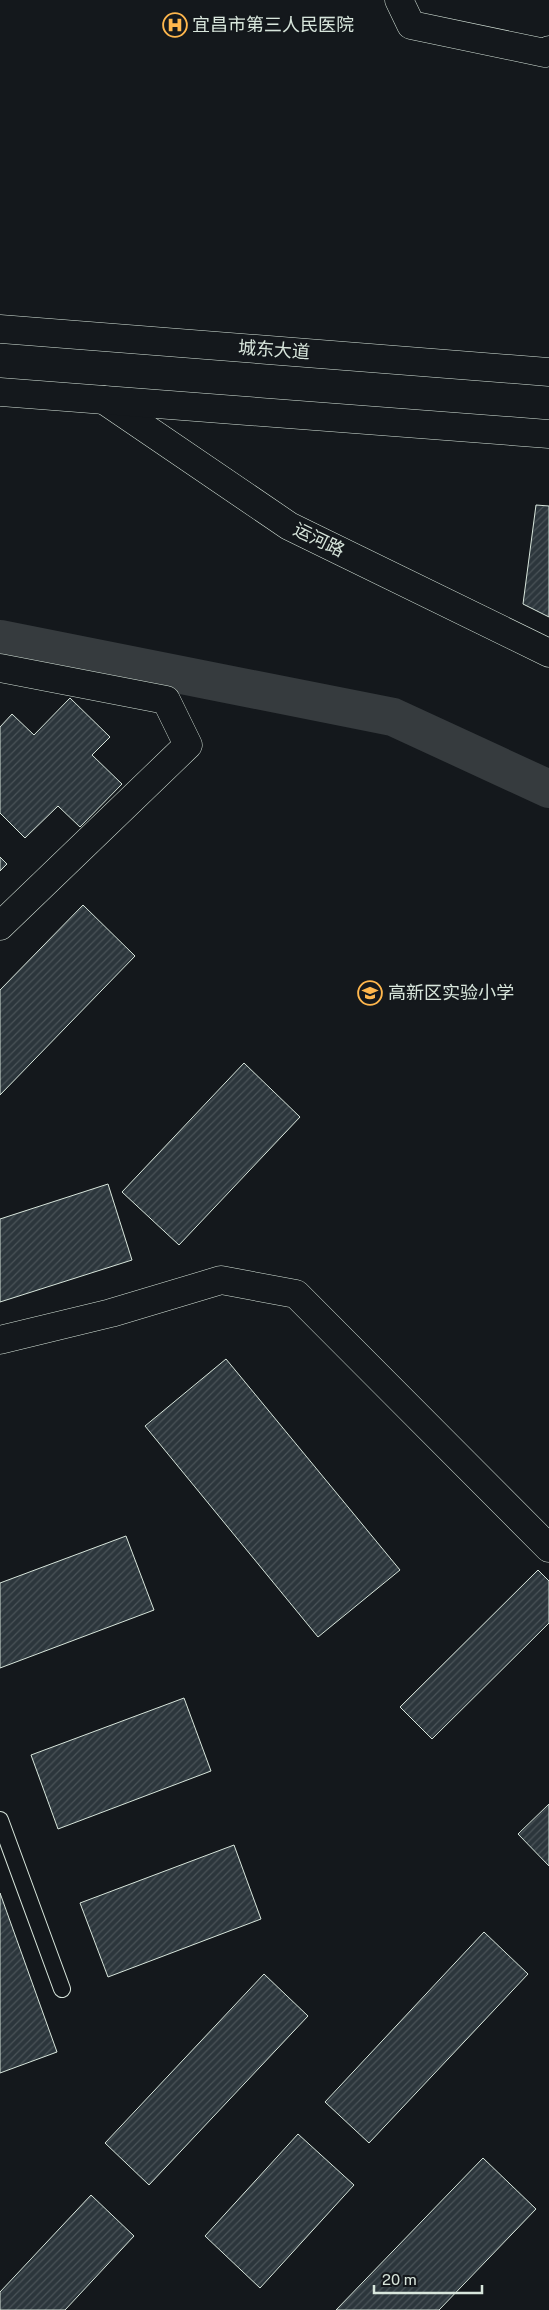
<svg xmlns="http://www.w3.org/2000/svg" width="549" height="2310" viewBox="0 0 549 2310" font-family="'Public Sans','Noto Sans SC',sans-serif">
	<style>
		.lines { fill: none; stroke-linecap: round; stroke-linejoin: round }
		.canal { stroke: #363b3e; stroke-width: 38 }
		.building { fill: url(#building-hatch); stroke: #d8e6dc }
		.lane-casing { stroke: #d8e6dc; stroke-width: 18 }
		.street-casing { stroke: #d8e6dc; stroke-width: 29 }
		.primary-casing { stroke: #d8e6dc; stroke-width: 29 }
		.lane { stroke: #14181c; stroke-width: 16 }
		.street { stroke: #14181c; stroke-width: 28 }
		.primary { stroke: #14181c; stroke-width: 28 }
		.labels { text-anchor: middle; stroke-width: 4; stroke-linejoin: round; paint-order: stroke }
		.poi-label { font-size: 18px; fill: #d8e6dc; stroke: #14181c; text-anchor: start }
		.street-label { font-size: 18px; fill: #d8e6dc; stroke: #14181c }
	</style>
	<defs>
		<pattern id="building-hatch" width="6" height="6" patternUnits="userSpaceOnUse" patternTransform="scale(1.25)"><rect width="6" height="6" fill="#2c363c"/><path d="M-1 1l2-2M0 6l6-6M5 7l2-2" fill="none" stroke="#4a5358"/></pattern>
	</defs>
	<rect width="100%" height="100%" fill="#14181c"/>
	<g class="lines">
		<path class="canal" d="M0,639L393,717L549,789"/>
	</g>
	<path class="building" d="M536,505L549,506V617L523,604Z
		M70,698L110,737L92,755L122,784L80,827L58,806L25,838L0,813V727L12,714L34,735Z
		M0,857L7,864L0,871Z
		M83,905L135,956L0,1095V990Z
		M244,1063L300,1117L179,1245L122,1192Z
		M108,1184L132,1260L0,1302V1219Z
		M226,1359L400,1570L318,1637L145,1426Z
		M126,1536L154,1610L0,1668V1583Z
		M538,1570L549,1581V1623L432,1739L400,1707Z
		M184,1698L211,1771L58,1829L31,1755Z
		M549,1804V1866L518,1834Z
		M234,1845L261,1919L108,1977L80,1903Z
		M0,1893L57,2052L0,2073Z
		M484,1932L528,1974L369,2143L325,2102Z
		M264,1974L308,2016L149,2185L105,2143Z
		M298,2134L354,2185L260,2288L205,2236Z
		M483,2158L536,2209L439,2310H336Z
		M91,2195L134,2236L65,2310H0V2292Z"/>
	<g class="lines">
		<g class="lane-casing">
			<path id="lane" d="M0,1820L62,1989"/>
		</g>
		<g class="street-casing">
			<path id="street" d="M399,0L411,25L545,53L549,50
				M104,400L289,526L549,653
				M0,668L166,700L188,745L0,926
				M0,1340L111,1313L221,1280L296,1294L549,1548"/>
		</g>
		<g class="primary-casing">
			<path id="primary" d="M0,329L549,372
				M0,392L549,434"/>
		</g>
		<use href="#lane" class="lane"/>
		<use href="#street" class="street"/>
		<use href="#primary" class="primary"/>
	</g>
	<defs>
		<g id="hospital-ring" transform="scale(1.25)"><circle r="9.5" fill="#14181c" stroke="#ffb74d" stroke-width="1.5"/><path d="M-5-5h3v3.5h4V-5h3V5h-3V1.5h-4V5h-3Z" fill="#ffb74d"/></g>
		<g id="school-ring" transform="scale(1.25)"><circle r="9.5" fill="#14181c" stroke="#ffb74d" stroke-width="1.5"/><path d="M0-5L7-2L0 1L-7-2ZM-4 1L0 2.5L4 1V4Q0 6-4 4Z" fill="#ffb74d"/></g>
	</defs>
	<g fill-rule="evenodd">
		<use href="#hospital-ring" x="175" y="25"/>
		<use href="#school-ring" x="370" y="993"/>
	</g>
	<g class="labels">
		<g class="poi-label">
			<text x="192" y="31">宜昌市第三人民医院</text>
			<text x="388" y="999">高新区实验小学</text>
		</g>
		<g class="street-label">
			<text transform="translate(274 350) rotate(4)" y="6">城东大道</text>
			<text transform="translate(319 540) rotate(26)" y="6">运河路</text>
		</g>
	</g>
	<path d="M374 2285v8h108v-8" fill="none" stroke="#d8e6dc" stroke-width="2.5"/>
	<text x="382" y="2285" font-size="15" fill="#d8e6dc" stroke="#14181c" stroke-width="4" paint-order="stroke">20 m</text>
</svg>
